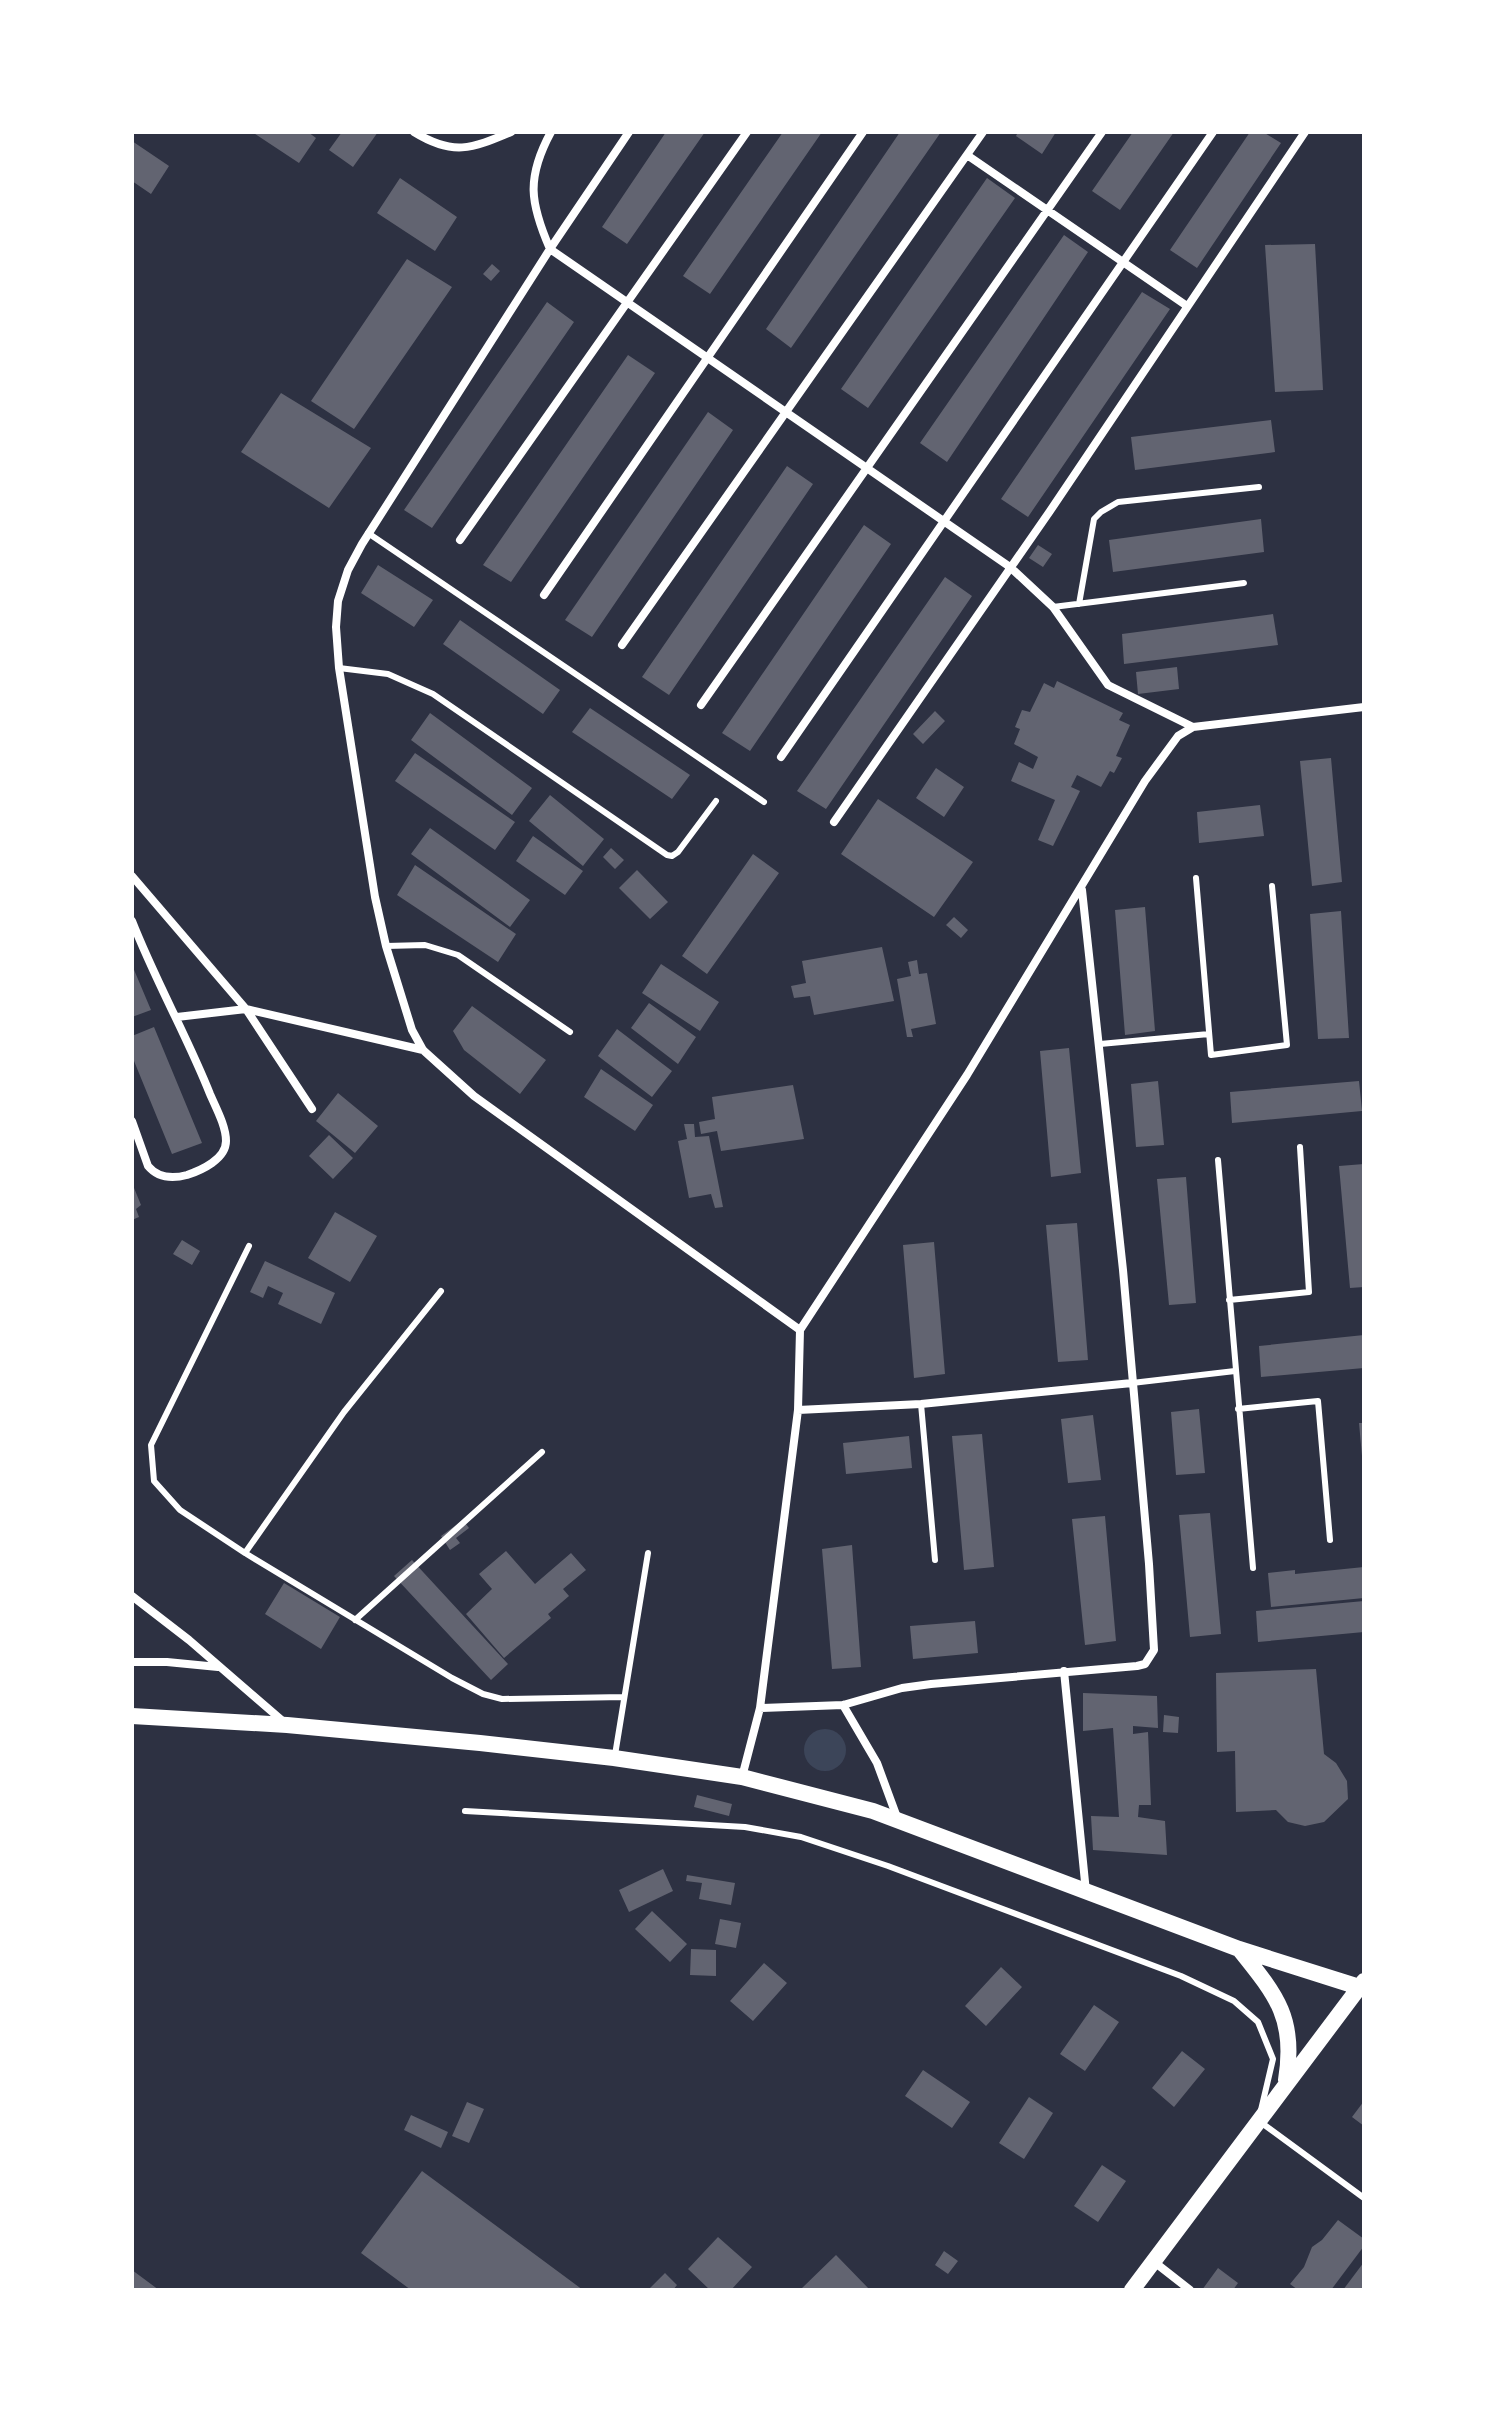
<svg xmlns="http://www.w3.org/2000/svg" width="1496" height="2422" viewBox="0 0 1496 2422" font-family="Poppins,sans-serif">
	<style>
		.green { fill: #3c4559 }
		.building { fill: #626471 }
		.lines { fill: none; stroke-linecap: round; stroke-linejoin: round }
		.service { stroke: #fff; stroke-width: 6 }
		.minor { stroke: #fff; stroke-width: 8 }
		.secondary { stroke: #fff; stroke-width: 16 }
	</style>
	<rect width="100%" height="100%" fill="#2d3142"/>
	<path class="green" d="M804 1750a21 21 0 1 1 42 0a21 21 0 1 1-42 0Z"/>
	<path class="building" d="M252,132H308L316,138L299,163Z
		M342,132H378L353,167L329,150Z
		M666,132H705L627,244L602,227Z
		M783,132H822L710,294L683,276Z
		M900,132H941L791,348L766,329Z
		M1018,132H1056L1042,154L1016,136Z
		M1133,132H1174L1120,210L1092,191Z
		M1250,132H1263L1281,143L1197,268L1170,250Z
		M132,141L169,166L151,194L132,181Z
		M400,178L457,217L435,251L377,213Z
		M987,178L1015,198L868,408L841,389Z
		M1064,235L1088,252L947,462L920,443Z
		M1315,244L1323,390L1275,392L1265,245Z
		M407,259L452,287L354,429L311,401Z
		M492,264L500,271L491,281L483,274Z
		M1142,292L1170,309L1028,517L1001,499Z
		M547,302L574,322L432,528L404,510Z
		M628,355L655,373L511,582L483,565Z
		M281,393L371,448L329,508L241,452Z
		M708,412L733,430L592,637L565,620Z
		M1271,420L1275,452L1135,470L1131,437Z
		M787,466L813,484L669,695L642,677Z
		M1261,519L1264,552L1113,572L1109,540Z
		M864,525L891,544L750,751L722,733Z
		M1038,545L1052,554L1043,567L1029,558Z
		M378,565L433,600L414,627L361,593Z
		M945,577L972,596L826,809L797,791Z
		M1273,614L1278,645L1124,664L1122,634Z
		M460,620L560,690L543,714L443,644Z
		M1177,667L1179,689L1138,694L1136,672Z
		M1057,681L1123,713L1119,720L1130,725L1116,756L1122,758L1114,773L1110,771L1101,787L1077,775L1071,787L1080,791L1053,846L1038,840L1055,800L1011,781L1019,762L1033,769L1038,757L1014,744L1020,729L1015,727L1022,710L1030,712L1044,683L1054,688Z
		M590,708L690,775L672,799L572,732Z
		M935,711L945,721L923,744L913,734Z
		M430,713L532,788L512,815L411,740Z
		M415,753L515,822L495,850L395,781Z
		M1331,758L1342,882L1312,886L1300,761Z
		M936,768L964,787L944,817L916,798Z
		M550,795L604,839L583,866L529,821Z
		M878,799L973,862L934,917L841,854Z
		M1260,805L1264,836L1199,843L1197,812Z
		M430,828L530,900L510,927L411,854Z
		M533,836L583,871L565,895L516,861Z
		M611,848L624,860L615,869L603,857Z
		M753,854L779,873L707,974L682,956Z
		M415,865L516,934L498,962L397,895Z
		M637,870L668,902L650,919L619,888Z
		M1145,907L1155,1031L1125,1035L1115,910Z
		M1341,911L1349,1038L1318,1039L1310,914Z
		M954,917L968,930L961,938L946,925Z
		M882,947L894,1001L814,1015L810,996L794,998L791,986L806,983L802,961Z
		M917,960L919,974L927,973L936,1024L911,1029L913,1037H907L897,979L911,976L908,962Z
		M661,964L719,1002L700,1031L642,993Z
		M132,965L151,1010L132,1017Z
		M649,1003L696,1037L678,1064L631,1028Z
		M472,1006L546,1060L520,1094L464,1050L453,1031Z
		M154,1027L202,1143L172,1154L132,1056V1036Z
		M617,1029L672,1071L652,1097L598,1056Z
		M1069,1048L1081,1173L1051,1177L1040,1051Z
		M601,1069L653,1105L635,1131L584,1097Z
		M1158,1081L1164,1145L1136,1147L1131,1084Z
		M1359,1081L1362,1111L1232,1123L1230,1092Z
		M793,1085L804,1139L721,1151L717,1131L701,1134L699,1122L715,1119L712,1097Z
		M338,1093L378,1126L355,1153L316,1121Z
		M684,1124H694L695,1137L709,1136L723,1207L715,1208L711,1194L689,1198L678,1141L687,1139Z
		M329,1135L353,1158L333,1179L309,1156Z
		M1364,1164V1287L1350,1288L1339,1166Z
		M1186,1177L1196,1303L1169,1305L1157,1179Z
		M132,1183L141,1205L136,1209L139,1217L132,1220Z
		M335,1212L377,1236L350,1282L308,1258Z
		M1077,1223L1088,1360L1058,1362L1046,1225Z
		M182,1240L200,1251L192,1265L173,1254Z
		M934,1242L945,1374L914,1378L903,1245Z
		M265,1261L335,1293L321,1324L278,1304L283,1293L268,1286L263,1298L250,1292Z
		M1364,1335V1368L1261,1377L1259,1346Z
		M1199,1409L1205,1473L1176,1475L1171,1412Z
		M1093,1415L1101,1480L1068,1483L1061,1419Z
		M1359,1423H1364V1456H1362Z
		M982,1434L994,1567L964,1570L952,1436Z
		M909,1436L912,1468L846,1474L843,1443Z
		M1210,1513L1221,1634L1190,1637L1179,1515Z
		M1105,1516L1116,1641L1085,1645L1072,1519Z
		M463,1520L469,1528L456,1538L460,1543L450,1550L441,1536Z
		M852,1545L861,1667L832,1669L822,1549Z
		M506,1551L535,1584L571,1553L586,1570L563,1589L569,1596L548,1614L551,1618L504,1658L466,1614L492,1589L479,1574Z
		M412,1560L508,1664L491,1680L394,1576Z
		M1364,1567V1598L1271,1607L1268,1573L1295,1570V1574Z
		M284,1583L340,1617L321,1649L265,1614Z
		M1364,1601V1632L1258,1642L1256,1611Z
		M975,1621L978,1653L913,1659L910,1626Z
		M1316,1669L1324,1754L1336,1763L1347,1781L1348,1799L1324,1822L1305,1826L1288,1822L1276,1810L1236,1812L1235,1751L1217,1752L1216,1673Z
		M1083,1693L1157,1696L1158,1728L1133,1726V1734L1148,1732L1151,1805H1139L1138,1817L1165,1821L1167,1855L1093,1850L1091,1816L1119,1817L1113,1728L1083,1731Z
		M1164,1715L1179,1717L1178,1733L1163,1732Z
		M697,1795L732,1804L729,1816L694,1807Z
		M663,1869L673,1891L629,1912L619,1890Z
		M687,1875L735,1883L731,1905L699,1899L702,1883L686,1881Z
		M652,1911L687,1944L670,1962L635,1929Z
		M720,1919L741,1923L736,1948L715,1944Z
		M691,1949L716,1950V1976L690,1975Z
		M764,1963L787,1983L753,2021L730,2001Z
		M1001,1967L1022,1987L986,2026L965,2006Z
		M1094,2005L1119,2022L1085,2071L1060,2054Z
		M1182,2051L1205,2069L1174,2107L1152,2088Z
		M923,2070L970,2102L952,2128L905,2096Z
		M1029,2097L1053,2113L1024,2159L999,2143Z
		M1364,2101V2126L1352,2117Z
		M467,2102L484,2109L469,2143L452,2136Z
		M411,2115L448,2132L441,2148L404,2130Z
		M1102,2165L1126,2181L1098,2222L1074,2206Z
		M422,2171L583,2290H411L361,2253Z
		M1338,2220L1364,2239V2246L1331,2290H1298L1290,2284L1304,2267L1312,2247L1322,2240Z
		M718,2237L752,2267L731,2290H710L688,2269Z
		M944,2251L958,2261L948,2274L935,2265Z
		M836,2255L870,2290H800Z
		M1364,2262V2290H1343Z
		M1218,2268L1238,2283L1233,2290H1202Z
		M132,2270L159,2290H132Z
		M665,2273L677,2285L673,2290H648Z"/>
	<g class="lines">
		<path class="service" d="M368,533L764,802
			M1079,604L1094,519L1101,512L1118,502L1259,487
			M1053,607L1244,583
			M339,668L388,674L433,694L667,855L672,856L678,852L716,801
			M1196,878L1211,1055L1287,1045L1272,886
			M386,946L425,945L458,955L570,1032
			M1100,1044L1209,1034
			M1218,1160L1253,1568
			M249,1246L151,1445L154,1481L180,1510L245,1553L452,1678L483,1694L502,1699L624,1697
			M1229,1300L1309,1292L1300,1147
			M1132,1383L1235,1371
			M921,1404L935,1560
			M1238,1409L1318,1401L1330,1540
			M245,1553L344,1412L441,1291
			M355,1620L542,1452
			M615,1755L648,1553
			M465,1811L745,1827L801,1837L888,1866L1181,1976L1234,2001L1258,2022L1273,2059L1261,2110
			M1259,2121L1364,2198"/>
		<path class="minor" d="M414,132C453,156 471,149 511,132
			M551,132C526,178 530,203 550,249L1010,567L1053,607L1108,685L1193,727
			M629,132L550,249L362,544L348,570L338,601L336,627L339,668L375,897L386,946L412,1030L423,1050L474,1096L800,1330
			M967,155L1187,306
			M460,540L747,132
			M544,595L863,132
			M622,645L983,132
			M701,705L1102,132
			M781,757L1213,132
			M834,822L1050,511L1305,132
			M132,876L246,1009L423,1050
			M132,921C155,980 187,1036 210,1094C216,1108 226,1126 226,1141C226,1159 202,1170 187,1175C172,1179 158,1178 148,1166L132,1121
			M177,1017L246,1009L312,1109
			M798,1410L921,1404L1132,1383
			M132,1596L189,1640L285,1723
			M132,1662H167L218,1667
			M1064,1671L1086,1892
			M843,1705L877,1763L898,1820
			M760,1708L843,1705L902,1688L931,1684L1137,1666L1145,1664L1154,1650L1149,1564L1123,1270L1082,890
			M742,1777L760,1708L798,1410L800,1330L967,1075L1145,781L1178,736L1193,727L1364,707
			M1153,2261L1190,2290"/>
		<path class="secondary" d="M132,1716L287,1725L480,1743L614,1758L742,1777L873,1811L1239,1949L1359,1987
			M1240,1950C1277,1996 1296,2019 1286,2080
			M1132,2290L1364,1981"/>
	</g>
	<rect width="1496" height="2422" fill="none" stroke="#ffffff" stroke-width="268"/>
</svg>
